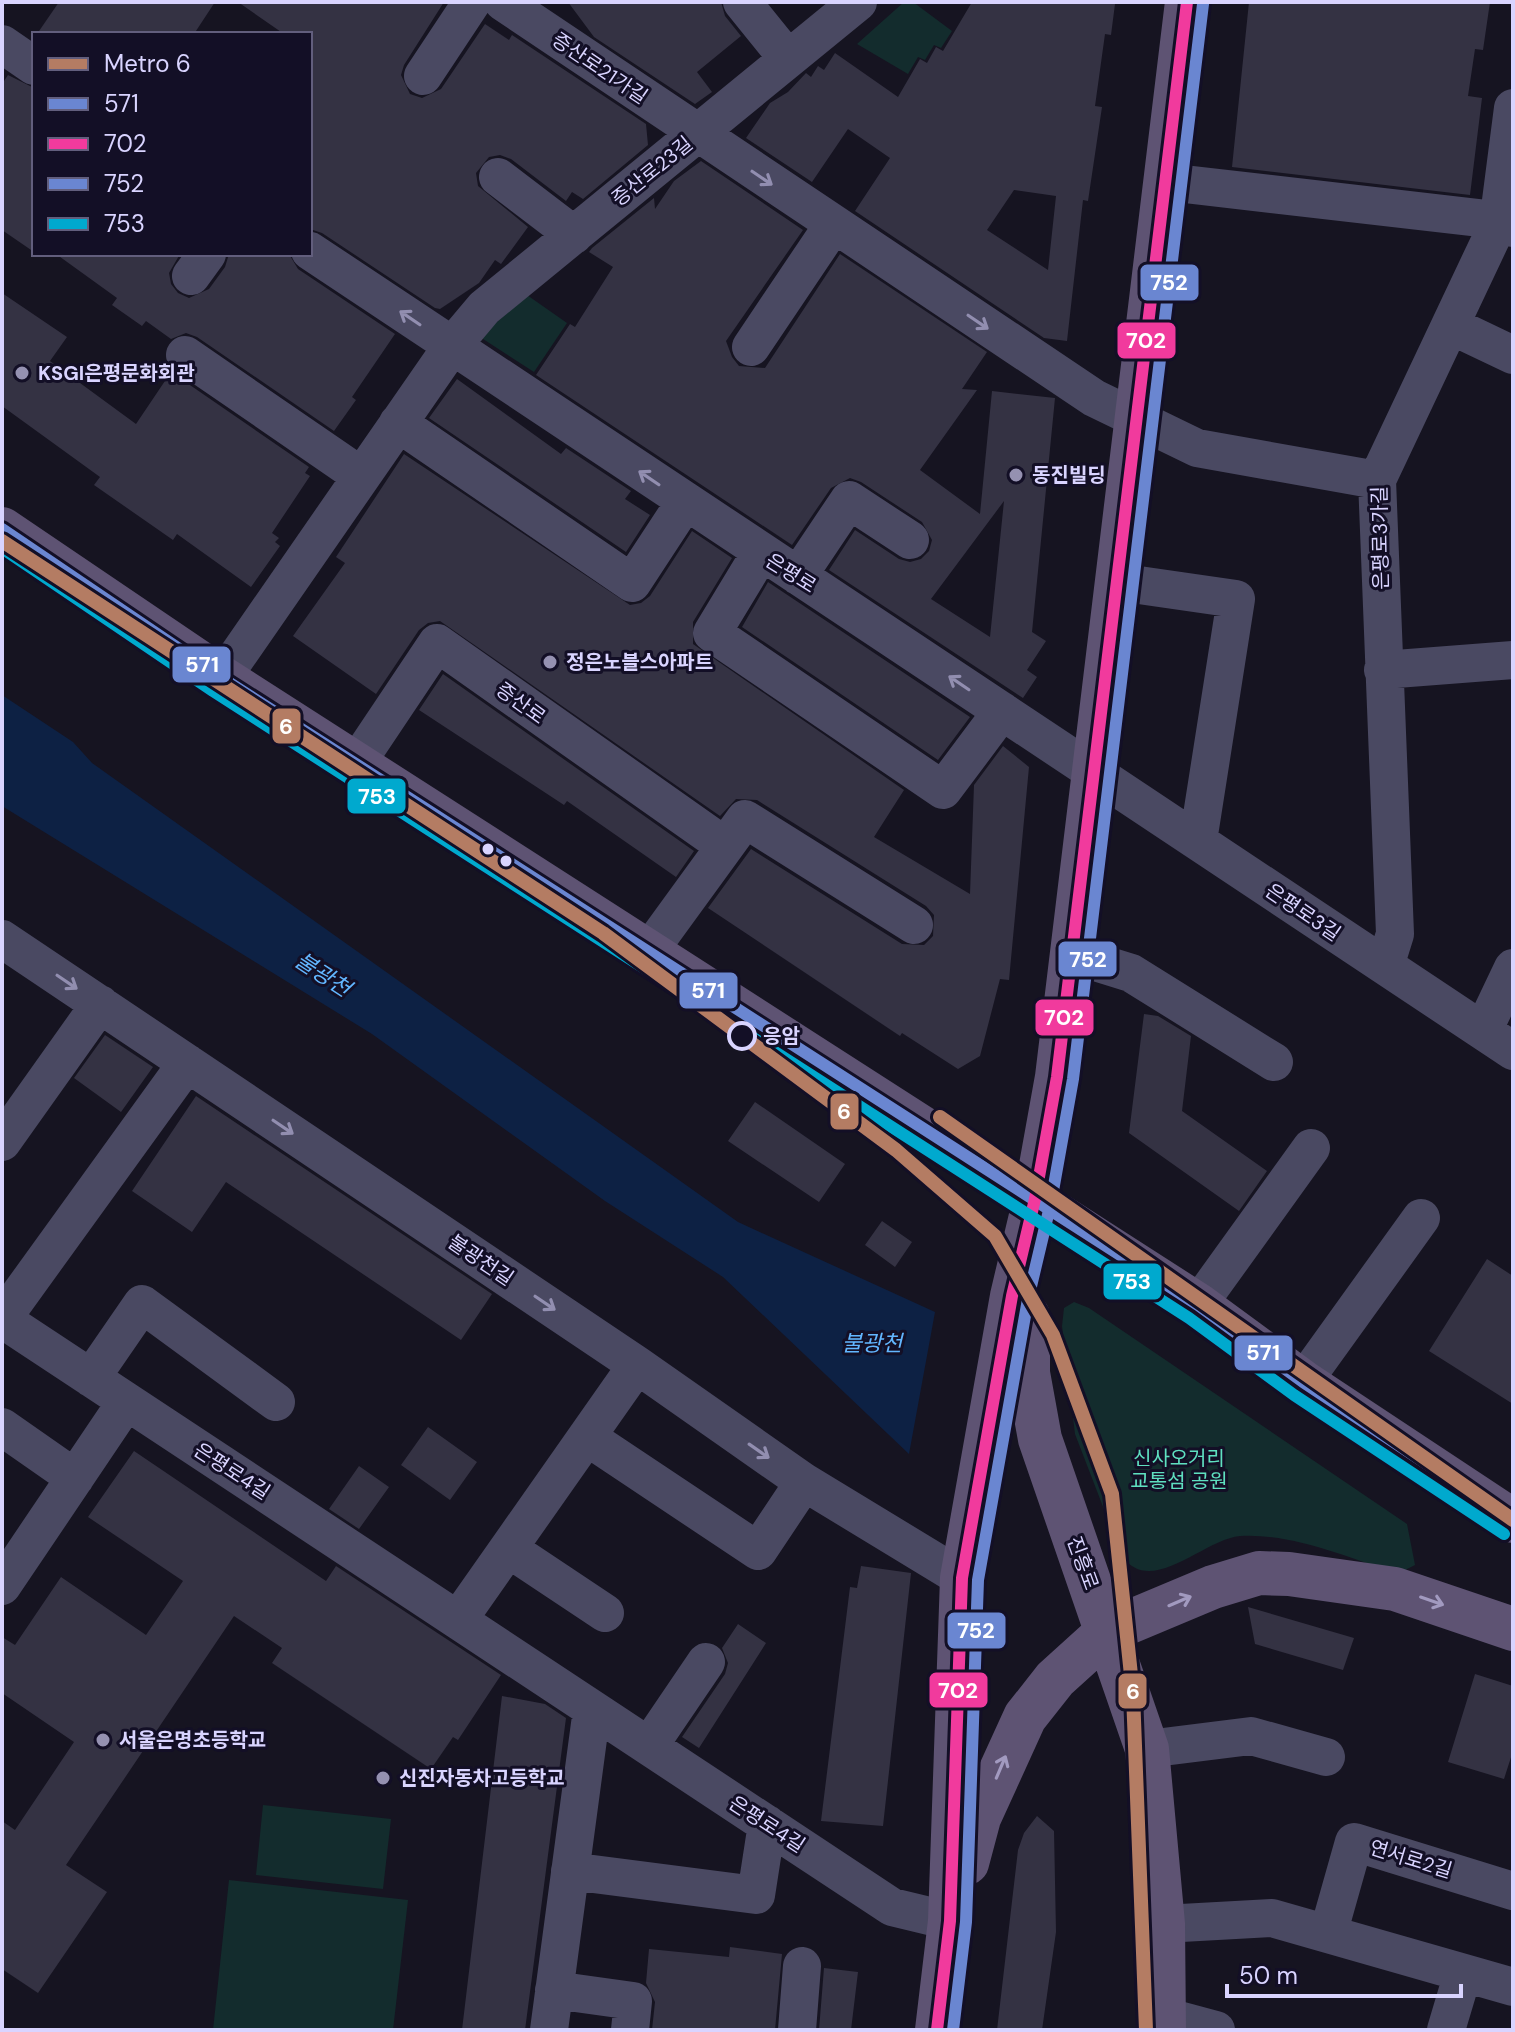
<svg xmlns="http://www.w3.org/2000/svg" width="1515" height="2032" viewBox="0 0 1515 2032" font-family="'DM Sans','Noto Sans KR',sans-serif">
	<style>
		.green { fill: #132c2d }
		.water { fill: #0d2144 }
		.building { fill: #343243; fill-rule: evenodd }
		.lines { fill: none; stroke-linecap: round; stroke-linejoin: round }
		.minor { stroke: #4a4962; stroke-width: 38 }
		.major { stroke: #5e5373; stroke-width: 44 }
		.bus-1-casing { stroke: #130f26; stroke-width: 18 }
		.bus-2-casing { stroke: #130f26; stroke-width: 18 }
		.bus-3-casing { stroke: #130f26; stroke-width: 18 }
		.bus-4-casing { stroke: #130f26; stroke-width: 18 }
		.bus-1 { stroke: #6a86d1; stroke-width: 12 }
		.bus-2 { stroke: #f13a9d; stroke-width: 12 }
		.bus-3 { stroke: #6a86d1; stroke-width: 12 }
		.bus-4 { stroke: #00a9ce; stroke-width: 12 }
		.metro-1-casing { stroke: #130f26; stroke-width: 20 }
		.metro-1 { stroke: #b47c63; stroke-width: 14 }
		.oneway { stroke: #928eb0 }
		.oneway2 { stroke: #a29ac0 }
		.poi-dot { fill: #9591b1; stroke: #130f26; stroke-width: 3 }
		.bus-dot { fill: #d9d4ff; stroke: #130f26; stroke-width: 3 }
		.stop-dot { fill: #130f26; stroke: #d9d4ff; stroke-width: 4 }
		.labels { text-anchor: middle; stroke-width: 6; stroke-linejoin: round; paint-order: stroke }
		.street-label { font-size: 20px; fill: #d9d4ff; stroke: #130f26 }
		.poi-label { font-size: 20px; font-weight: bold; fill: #d9d4ff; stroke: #130f26; text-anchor: start }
		.stop-label { font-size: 20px; font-weight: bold; fill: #d9d4ff; stroke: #130f26; text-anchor: start }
		.park-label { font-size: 20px; fill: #5fe0c0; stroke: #130f26 }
		.water-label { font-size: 22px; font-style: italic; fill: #62b6ff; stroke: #130f26 }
		.line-badge { stroke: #130f26; stroke-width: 3 }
		.badge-label { font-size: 22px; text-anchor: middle; font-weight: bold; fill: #fff }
	</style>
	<rect width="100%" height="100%" fill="#161421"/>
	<path class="green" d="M904,2H913L952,31L941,48L934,45L925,60L918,57L908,74L857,44Z
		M527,295L567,323L534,372L480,337Z
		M1074,1302L1089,1308L1407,1524L1415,1565L1397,1574C1348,1557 1292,1533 1240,1536C1204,1539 1151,1598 1122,1556L1075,1434L1062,1326L1064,1308Z
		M263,1805L391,1819L383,1889L256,1875Z
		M229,1880L408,1900L393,2030H213Z"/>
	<path class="water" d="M2,695L73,742L92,763L738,1222L935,1312L909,1454L723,1277L605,1201L372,1034L2,806Z"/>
	<path class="building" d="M59,2H215L194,34H37Z
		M238,2H444L404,65L401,75L410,94L422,98L441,89L485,24L509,40L512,35L646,124L648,145L583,199L572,192L566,201L511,159L500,155L489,157L476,173L478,186L528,227L501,264L495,260L479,283L440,309L435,308L322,233L310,229V34H284Z
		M568,2H721L725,16L741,36L697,72L712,92L695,104L594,37Z
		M972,2L1115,4L1111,35L1105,34L1095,106L1102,107L1088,201L1083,200L1067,341L1044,338L855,211L890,158L848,129L812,182L746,138L770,103L788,92L806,73L811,77L818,66L824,70L835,53L898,97L920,59L927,63L936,47L943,51ZM1014,190L1056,196L1048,270L987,230Z
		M1249,2H1490L1483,50L1475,49L1468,96L1482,98L1470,195L1232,167Z
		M8,75L34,88V252L2,230V84Z
		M701,161L803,230L726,341L732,357L739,366L765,368L840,254L987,352L962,389L977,390L920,470L980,514L992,391L1055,398L1032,632L1046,641L1027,670L1037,677L1023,698L829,570L855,530L899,559L910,562L921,559L929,551L932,540L922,522L861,482L850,478L831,488L792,545L536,375L570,324L575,327L613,267L589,252L592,248L654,198L655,209L674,181ZM1004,501L990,637L931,599Z
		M56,254H180L169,273L171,284L178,293L189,298L209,289L225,267L229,254H289L298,269L395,334L352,397L356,400L334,431L197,337L186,333L171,339L146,321L142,326L112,305L117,298Z
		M2,293L67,337L50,361L136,424L171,372L309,467L305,473L310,476L272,533L279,538L275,542L280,546L251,587L177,534L173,540L94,485L100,477L2,406Z
		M457,379L561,454L566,448L631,491L625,499L650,515L626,552L429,418Z
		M404,454L630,605L641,603L650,596L692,531L732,558L693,622V644L904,790L874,837L970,894L974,785L1003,746L1029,767L1009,980L1000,979L980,1056L958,1069L902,1033L900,1036L708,908L751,849L902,944L924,945L933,936L934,915L926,906L757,800L736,799L720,816L440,621L428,623L419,630L376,694L293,636L345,563L336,557Z
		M768,582L970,717L938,760L742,627Z
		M443,674L694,851L676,877L567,801L564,805L419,710Z
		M1144,1014L1158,1016L1191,1036L1182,1111L1267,1171L1239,1211L1129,1133Z
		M105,1035L153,1067L121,1112L74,1078Z
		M196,1096L492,1294L461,1340L226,1182L192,1232L132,1191Z
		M755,1102L845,1164L819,1202L728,1141Z
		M882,1221L912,1242L895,1267L865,1245Z
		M1487,1259L1513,1276V1404L1429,1351Z
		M428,1427L477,1462L450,1500L401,1465Z
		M134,1451L326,1581L336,1566L501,1675L458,1740L453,1737L431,1769L272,1663L282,1648L234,1616L66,1865L107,1892L38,1993L2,1969V1821L15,1830L74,1742L2,1693V1637L15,1645L61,1577L146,1635L183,1581L88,1517Z
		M359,1466L389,1487L359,1529L329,1509Z
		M861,1566L911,1573L883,1826L821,1821L850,1587L857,1588Z
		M1248,1607L1354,1638L1343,1670L1255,1644Z
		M738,1624L766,1643L699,1748L682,1737L725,1674L728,1663L722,1648Z
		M1475,1674L1513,1686V1751L1504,1779L1448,1762Z
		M502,1696L545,1704L566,1718L525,2030H462Z
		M1037,1816L1054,1831L1056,1932L1042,2030H997L1018,1850L1024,1833Z
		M730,1947L782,1954L775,2030H652L655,2002L646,1983L649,1949L729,1957Z
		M824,1968L858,1972L851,2030H819Z"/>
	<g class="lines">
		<path class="minor" d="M503,2L1094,398L1197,448L1377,480
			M742,2L788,59
			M2,44L34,66
			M423,76L472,2
			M498,177L574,235
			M1167,182L1479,218L1513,228
			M310,251L1513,1051
			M191,276L207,254
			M1452,326L1513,355
			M751,347L833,225
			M185,355L361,476
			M398,423L632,583L685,502
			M761,552L712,633L943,790L1002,711
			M798,576L849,500L910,540
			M1118,582L1236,599L1198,841
			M1383,670L1513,660
			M222,678L452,346L484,308L858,2
			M356,764L437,643L725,846
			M2,939L637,1365L804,1482L962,1578
			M649,951L745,819L914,925
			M1073,955L1131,973L1274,1062
			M1385,966L1395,934L1377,480L1498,224L1513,108
			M1483,1031L1513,968
			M2,1142L100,1004
			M1198,1305L1311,1148
			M2,1319L892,1907L950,1921
			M2,1319L187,1063
			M91,1378L142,1304L276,1402
			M1303,1382L1421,1218
			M2,1427L75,1478
			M587,1437L758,1551L804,1482
			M509,1549L605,1613
			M2,1586L126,1402
			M458,1620L637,1365
			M649,1746L706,1662
			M1147,1749L1251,1736L1326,1757
			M570,1871L756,1895L767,1824
			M1163,1924L1272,1918L1513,1987
			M1328,1934L1354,1842L1513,1891
			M554,1990L633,2001L630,2030
			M1164,2016L1216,2030
			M549,2030L592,1709
			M797,2030L802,1966
			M1446,2030L1463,1973"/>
		<path class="major" d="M2,529L222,678L1198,1305L1303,1382L1513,1521
			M1028,1316V1373L1040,1439L1147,1749L1163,1924L1164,2030
			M967,1863L979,1818L1025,1717L1055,1679L1108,1631L1213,1587L1259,1573L1289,1574L1395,1589L1513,1629
			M937,2030L950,1921L962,1578L1012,1296L1035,1199L1057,1077L1187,2"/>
		<g class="bus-1-casing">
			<path id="bus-1" d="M2,529L222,678L1198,1305L1303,1382L1513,1521"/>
		</g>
		<g class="bus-2-casing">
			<path id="bus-2" d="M937,2030L950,1921L962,1578L1012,1296L1035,1199L1057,1077L1187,2"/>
		</g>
		<g class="bus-3-casing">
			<path id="bus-3" d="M953,2030L966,1922L978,1580L1028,1299L1051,1202L1073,1079L1203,4"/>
		</g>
		<g class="bus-4-casing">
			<path id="bus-4" d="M2,548L213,691L1189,1318L1294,1395L1504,1534"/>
		</g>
		<use href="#bus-1" class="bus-1"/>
		<use href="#bus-2" class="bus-2"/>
		<use href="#bus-3" class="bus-3"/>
		<use href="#bus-4" class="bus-4"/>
		<g class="metro-1-casing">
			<path id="metro-1" d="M2,541L603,933L896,1150L995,1236L1053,1335L1112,1494L1133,1694L1146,2030
				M940,1117L1513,1520"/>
		</g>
		<use href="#metro-1" class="metro-1"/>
	</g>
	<defs><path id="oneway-shaft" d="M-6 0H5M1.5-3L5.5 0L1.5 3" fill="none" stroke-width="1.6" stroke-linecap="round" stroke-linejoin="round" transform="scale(2)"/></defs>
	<g class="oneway">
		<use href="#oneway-shaft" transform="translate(762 178) rotate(34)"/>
		<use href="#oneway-shaft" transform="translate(410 318) rotate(-146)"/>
		<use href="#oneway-shaft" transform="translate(978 322) rotate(34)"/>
		<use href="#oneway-shaft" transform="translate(649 478) rotate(-146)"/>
		<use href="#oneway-shaft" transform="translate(959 683) rotate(-146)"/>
		<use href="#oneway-shaft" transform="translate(67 982) rotate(34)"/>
		<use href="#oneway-shaft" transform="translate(283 1127) rotate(34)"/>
		<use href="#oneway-shaft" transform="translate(545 1303) rotate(34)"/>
		<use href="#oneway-shaft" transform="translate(759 1451) rotate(35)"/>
	</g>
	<g class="oneway2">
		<use href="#oneway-shaft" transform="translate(1180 1601) rotate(-23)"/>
		<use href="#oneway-shaft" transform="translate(1432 1601) rotate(19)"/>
		<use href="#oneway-shaft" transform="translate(1001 1767) rotate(-67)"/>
	</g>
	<g class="poi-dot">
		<circle cx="22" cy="373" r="8"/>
		<circle cx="1016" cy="475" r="8"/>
		<circle cx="550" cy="662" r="8"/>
		<circle cx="103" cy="1740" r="8"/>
		<circle cx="383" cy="1778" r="8"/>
	</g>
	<g class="bus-dot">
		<circle cx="488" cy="849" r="7"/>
		<circle cx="506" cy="861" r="7"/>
	</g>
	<circle class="stop-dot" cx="742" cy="1036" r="13"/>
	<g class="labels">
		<g class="street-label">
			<text transform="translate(600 68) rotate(34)" y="7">증산로21가길</text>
			<text transform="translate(652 171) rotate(-39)" y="7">증산로23길</text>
			<text transform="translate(1380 538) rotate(-91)" y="7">은평로3가길</text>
			<text transform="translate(791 573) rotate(32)" y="7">은평로</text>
			<text transform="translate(521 703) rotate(36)" y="7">증산로</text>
			<text transform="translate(1303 912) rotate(34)" y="7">은평로3길</text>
			<text transform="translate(481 1260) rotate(34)" y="7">불광천길</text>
			<text transform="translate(232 1471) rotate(33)" y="7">은평로4길</text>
			<text transform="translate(1083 1563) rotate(70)" y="7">진흥로</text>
			<text transform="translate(767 1824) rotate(33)" y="7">은평로4길</text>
			<text transform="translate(1411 1859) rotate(17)" y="7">연서로2길</text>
		</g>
		<g class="poi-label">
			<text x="38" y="380">KSGI은평문화회관</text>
			<text x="1032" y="482">동진빌딩</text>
			<text x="566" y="669">정은노블스아파트</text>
			<text x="119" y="1747">서울은명초등학교</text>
			<text x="399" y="1785">신진자동차고등학교</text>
		</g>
		<g class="stop-label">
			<text x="763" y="1043">응암</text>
		</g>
		<g class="park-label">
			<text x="1179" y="1465">신사오거리<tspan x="1179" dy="23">교통섬 공원</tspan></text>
		</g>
		<g class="water-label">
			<text transform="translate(323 974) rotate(33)" y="8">불광천</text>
			<text x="872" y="1351">불광천</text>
		</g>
	</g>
	<g class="line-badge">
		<rect x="1139" y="263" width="61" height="39" rx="8" fill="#6a86d1"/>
		<rect x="1116" y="321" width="61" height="39" rx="8" fill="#f13a9d"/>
		<rect x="171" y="645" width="61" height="39" rx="8" fill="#6a86d1"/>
		<rect x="271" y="707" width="31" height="38" rx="8" fill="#b47c63"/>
		<rect x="346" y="777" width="61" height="38" rx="8" fill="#00a9ce"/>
		<rect x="1057" y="940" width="61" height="38" rx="8" fill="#6a86d1"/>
		<rect x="678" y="971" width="61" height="39" rx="8" fill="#6a86d1"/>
		<rect x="1034" y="998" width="61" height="39" rx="8" fill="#f13a9d"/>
		<rect x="829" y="1092" width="31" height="39" rx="8" fill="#b47c63"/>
		<rect x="1102" y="1262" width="61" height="39" rx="8" fill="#00a9ce"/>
		<rect x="1233" y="1334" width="61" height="38" rx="8" fill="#6a86d1"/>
		<rect x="946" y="1611" width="61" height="39" rx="8" fill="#6a86d1"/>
		<rect x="928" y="1671" width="61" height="38" rx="8" fill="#f13a9d"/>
		<rect x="1117" y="1672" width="31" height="38" rx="8" fill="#b47c63"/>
	</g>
	<g class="badge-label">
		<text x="1169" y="290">752</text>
		<text x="1146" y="348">702</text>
		<text x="202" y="672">571</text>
		<text x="286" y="734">6</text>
		<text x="377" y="804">753</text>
		<text x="1088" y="967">752</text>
		<text x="708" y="998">571</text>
		<text x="1064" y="1025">702</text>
		<text x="844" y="1119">6</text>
		<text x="1132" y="1289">753</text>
		<text x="1263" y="1360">571</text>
		<text x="976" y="1638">752</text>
		<text x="958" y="1698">702</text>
		<text x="1133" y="1699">6</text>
	</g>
	<rect width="1515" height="2032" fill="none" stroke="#d9d4ff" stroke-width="8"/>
	<rect x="32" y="32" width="280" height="224" fill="#130f26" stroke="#625e7d" stroke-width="2"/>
	<rect x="48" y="58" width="40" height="12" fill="#b47c63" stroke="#625e7d" stroke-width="2"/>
	<text x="104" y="72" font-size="24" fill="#d9d4ff">Metro 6</text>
	<rect x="48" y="98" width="40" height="12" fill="#6a86d1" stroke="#625e7d" stroke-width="2"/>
	<text x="104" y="112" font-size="24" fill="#d9d4ff">571</text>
	<rect x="48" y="138" width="40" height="12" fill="#f13a9d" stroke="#625e7d" stroke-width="2"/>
	<text x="104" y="152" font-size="24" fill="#d9d4ff">702</text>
	<rect x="48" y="178" width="40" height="12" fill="#6a86d1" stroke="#625e7d" stroke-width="2"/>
	<text x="104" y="192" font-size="24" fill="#d9d4ff">752</text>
	<rect x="48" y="218" width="40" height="12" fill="#00a9ce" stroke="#625e7d" stroke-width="2"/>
	<text x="104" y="232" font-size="24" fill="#d9d4ff">753</text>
	<path d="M1227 1984v12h234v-12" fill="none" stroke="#d9d4ff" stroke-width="4"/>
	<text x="1239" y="1984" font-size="24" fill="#d9d4ff" stroke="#130f26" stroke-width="6" paint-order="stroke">50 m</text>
</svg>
